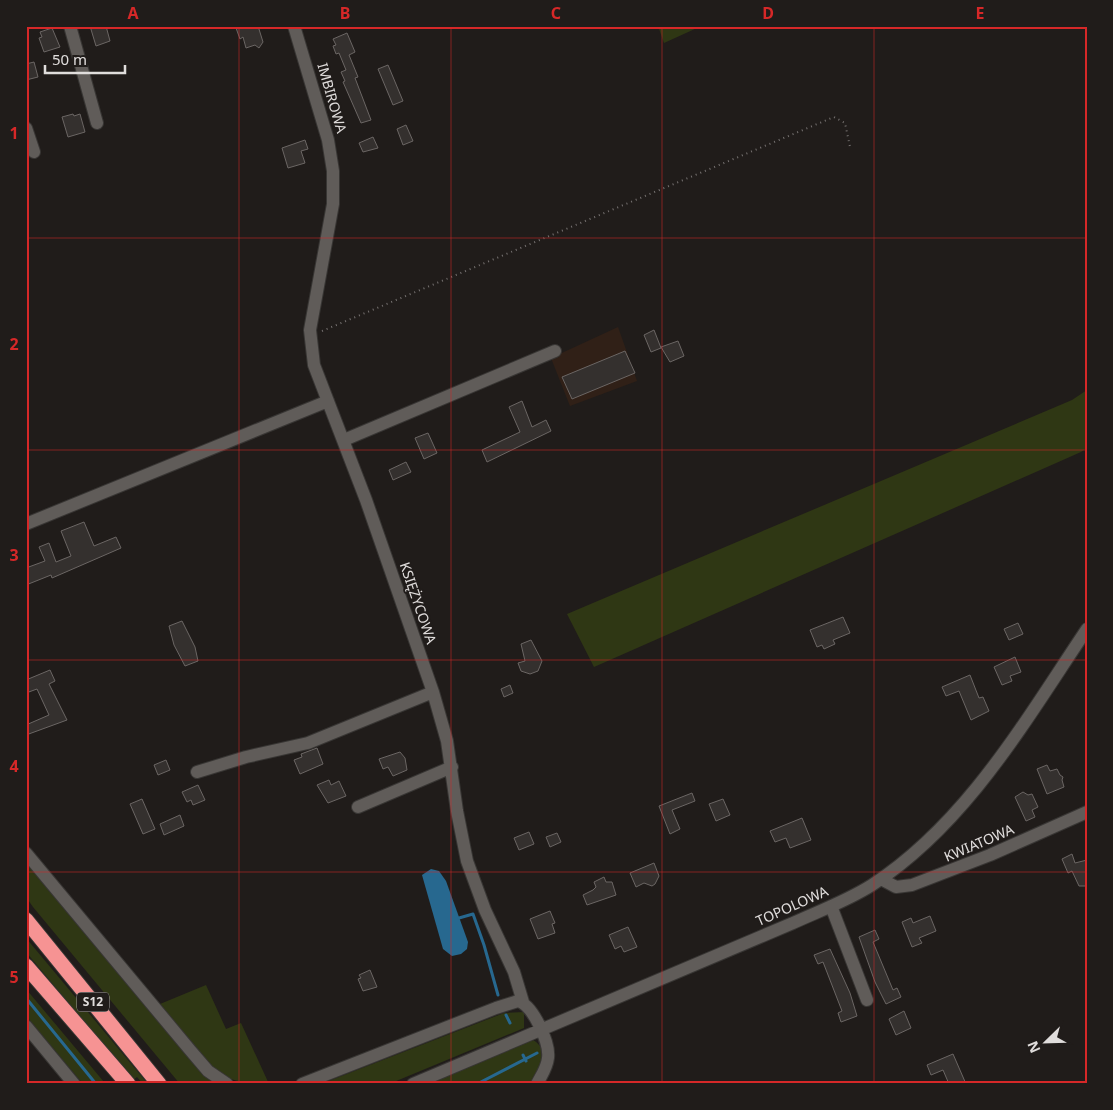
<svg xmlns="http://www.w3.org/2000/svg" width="1113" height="1110" viewBox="0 0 1113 1110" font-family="'Noto Sans',sans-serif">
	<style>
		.commercial { fill: #302017 }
		.green { fill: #2f3714 }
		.water { fill: #27688f }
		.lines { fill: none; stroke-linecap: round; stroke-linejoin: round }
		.stream { stroke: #27688f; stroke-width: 3 }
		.building { fill: #34302e; stroke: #6b6664 }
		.minor-casing { stroke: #383634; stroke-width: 14 }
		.highway-casing { stroke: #383634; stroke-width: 17 }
		.path { stroke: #767271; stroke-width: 2; stroke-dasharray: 1 4; stroke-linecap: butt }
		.minor { stroke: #605c59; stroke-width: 12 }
		.highway { stroke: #f69393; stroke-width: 15 }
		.grid { fill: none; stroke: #d62828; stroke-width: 1; stroke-opacity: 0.55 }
		.labels { text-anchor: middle; stroke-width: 4; stroke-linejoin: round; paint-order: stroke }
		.shield { fill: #201c1a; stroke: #a6a3a2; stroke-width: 1 }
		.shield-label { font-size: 12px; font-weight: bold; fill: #e0dddc }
		.street-label { font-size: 14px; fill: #e0dddc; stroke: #201c1a }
		.neatline { fill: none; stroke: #d62828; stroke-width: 2 }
		.grid-label { font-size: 16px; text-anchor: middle; font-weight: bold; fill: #d62828 }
	</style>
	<rect width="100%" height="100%" fill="#201c1a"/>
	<path class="commercial" d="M618,327L637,381L570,406L551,358Z"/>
	<path class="green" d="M658,26H696L697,28L664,43Z
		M1087,390V448L1081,452L594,667L567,614L1072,400Z
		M26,863L194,1064L214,1084H180L33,907L26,897Z
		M26,938L148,1084H143L137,1077L133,1080L26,952Z
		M206,985L226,1029L241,1023L269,1084C253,1084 235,1083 221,1074C196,1057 178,1027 160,1004Z
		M26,989L104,1082L105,1084H83L26,1016Z
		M524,1012V1028L389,1084H321L504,1013Z
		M533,1040C552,1051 538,1069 531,1084H427Z"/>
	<path class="water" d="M431,869L439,871L446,881L468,942L467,949L461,954L452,956L443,949L422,875Z"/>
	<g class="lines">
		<path class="stream" d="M459,918L473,914L484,945L498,995
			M26,998L96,1084
			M506,1015L510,1023
			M523,1055L526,1061
			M477,1084L537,1053"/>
	</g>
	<path class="building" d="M90,26H106L110,41L96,46Z
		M242,26H258L263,42L259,48L255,45L246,48L243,37L240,39L236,28Z
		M52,28L60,47L44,52L39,38L42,37L40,32Z
		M347,33L355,52L349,55L358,77L355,78L371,120L361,123L343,82L345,81L341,72L346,70L339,53L336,54L333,46L336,45L333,39Z
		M34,62L38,77L26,80V64Z
		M388,65L403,101L393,105L378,69Z
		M73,114L74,116L80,114L85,132L68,137L62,117Z
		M406,125L413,141L403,145L397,129Z
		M373,137L378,148L363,152L359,143Z
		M305,140L308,149L301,151L305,163L288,168L282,148Z
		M654,330L661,348L651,352L644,335Z
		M678,341L684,356L670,362L661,347Z
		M625,351L635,373L572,399L562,377Z
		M522,401L532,427L546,420L551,431L487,462L482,450L520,432L509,407Z
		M428,433L437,453L424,459L415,438Z
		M406,462L411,472L393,480L389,470Z
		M84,522L94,546L116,537L121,548L52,578L51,575L26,585V568L45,561L39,547L49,543L56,562L71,556L61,531Z
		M843,617L850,633L833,640L835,644L824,649L822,645L817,647L810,630Z
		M182,621L195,647L198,661L185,666L174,645L169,626Z
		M1018,623L1023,634L1009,640L1004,629Z
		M531,640L542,661L538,671L530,674L521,671L518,663L525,661L521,644Z
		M1015,657L1021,672L1010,676L1012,681L1002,685L994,667Z
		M50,670L55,681L49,684L67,720L26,735V725L49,715L37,689L26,693V680Z
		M970,675L979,698L983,697L989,711L971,720L959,691L946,696L942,687Z
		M510,685L513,693L504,697L501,689Z
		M317,748L323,764L300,774L294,760L302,757L301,754Z
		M400,752L405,758L407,770L393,776L388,767L383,769L379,759Z
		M166,760L170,770L158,775L154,765Z
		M1047,765L1050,771L1057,769L1060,775L1063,777L1062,780L1064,787L1047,794L1037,769Z
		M329,780L331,785L339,781L346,796L328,803L317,785Z
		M198,785L205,800L193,805L191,800L187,802L182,792Z
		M1023,792L1028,795L1032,794L1038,807L1032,810L1035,817L1026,821L1015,797Z
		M692,793L695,801L672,810L680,829L670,834L659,806Z
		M142,799L155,829L143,834L130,804Z
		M723,799L730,815L716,821L709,804Z
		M180,815L184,826L164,835L160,824Z
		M802,818L811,840L790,848L786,838L775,842L770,831Z
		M529,832L534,844L519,850L514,838Z
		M557,833L561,842L550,847L546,837Z
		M1072,854L1075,863L1087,860V886H1079L1072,871L1068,873L1062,859Z
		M654,863L659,876L655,884L652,886L644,883L636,887L630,873Z
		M604,877L606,882H612L616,895L587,905L583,895L593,890L596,887L594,882Z
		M550,911L555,923L552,924L555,933L538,939L530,919Z
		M930,916L936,931L919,938L922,943L912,947L902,922L911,918L913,923Z
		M628,927L637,947L624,952L621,946L615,949L609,935Z
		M875,930L879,939L873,942L893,990L897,988L901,997L886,1004L875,982L859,937Z
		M830,949L850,993L857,1016L841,1022L838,1013L842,1011L823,962L818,964L814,955Z
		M370,970L377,987L363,991L358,979L361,978L359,975Z
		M904,1011L911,1028L896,1035L889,1019Z
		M953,1054L966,1084H949L943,1070L931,1075L927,1065Z"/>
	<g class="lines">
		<g class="minor-casing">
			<path id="minor" d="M70,26L97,123
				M294,26L328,140L333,171V204L310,330L314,365L366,500L433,692L447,741L457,811L467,861L485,910L514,972L523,1002
				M26,128L34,152
				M344,440L555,351
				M26,524L328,401
				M197,772L246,757L308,743L433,692
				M358,807L452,767
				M26,853L190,1050L208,1071L227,1084
				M881,879L896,887L912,885L990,855L1087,812
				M831,906L867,1000
				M26,1026L74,1084
				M302,1084L496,1008L518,1001C533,1005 550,1043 548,1058C547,1068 541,1076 537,1084
				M413,1084L793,923C819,911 847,901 872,885C967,823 1025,721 1087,629"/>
		</g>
		<g class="highway-casing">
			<path id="highway" d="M26,920L159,1084
				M26,966L128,1084"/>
		</g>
		<path class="path" d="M322,331L834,117L845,123L850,147"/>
		<use href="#minor" class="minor"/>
		<use href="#highway" class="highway"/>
	</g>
	<path class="grid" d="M239,26V1084M451,26V1084M662,26V1084M874,26V1084M26,238H1087M26,450H1087M26,660H1087M26,872H1087"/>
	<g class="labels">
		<rect class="shield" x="77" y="992.5" width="32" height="19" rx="4"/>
		<g class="shield-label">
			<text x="93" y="1006">S12</text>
		</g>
		<g class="street-label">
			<text transform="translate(332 98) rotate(74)" y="5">IMBIROWA</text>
			<text transform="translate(418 603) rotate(71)" y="5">KSIĘŻYCOWA</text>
			<text transform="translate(979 843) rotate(-23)" y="5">KWIATOWA</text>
			<text transform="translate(792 906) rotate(-24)" y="5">TOPOLOWA</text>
		</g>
	</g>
	<rect width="1113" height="1110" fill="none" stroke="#201c1a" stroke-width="55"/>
	<g transform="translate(1046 1042) rotate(247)" stroke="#201c1a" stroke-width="4" paint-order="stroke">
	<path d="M0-4L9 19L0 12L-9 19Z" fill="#e0dddc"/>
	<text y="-8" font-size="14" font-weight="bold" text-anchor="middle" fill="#e0dddc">N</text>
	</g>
	<path d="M45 65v8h80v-8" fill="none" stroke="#e0dddc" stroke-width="2.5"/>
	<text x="52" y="65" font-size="15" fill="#e0dddc" stroke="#201c1a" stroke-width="4" paint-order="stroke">50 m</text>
	<rect x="28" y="28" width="1058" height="1054" class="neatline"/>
	<g class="grid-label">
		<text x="133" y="19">A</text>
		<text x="345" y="19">B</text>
		<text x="556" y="19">C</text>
		<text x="768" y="19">D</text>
		<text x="980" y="19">E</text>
		<text x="14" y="139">1</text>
		<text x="14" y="350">2</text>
		<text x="14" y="561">3</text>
		<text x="14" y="772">4</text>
		<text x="14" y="983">5</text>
	</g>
</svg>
